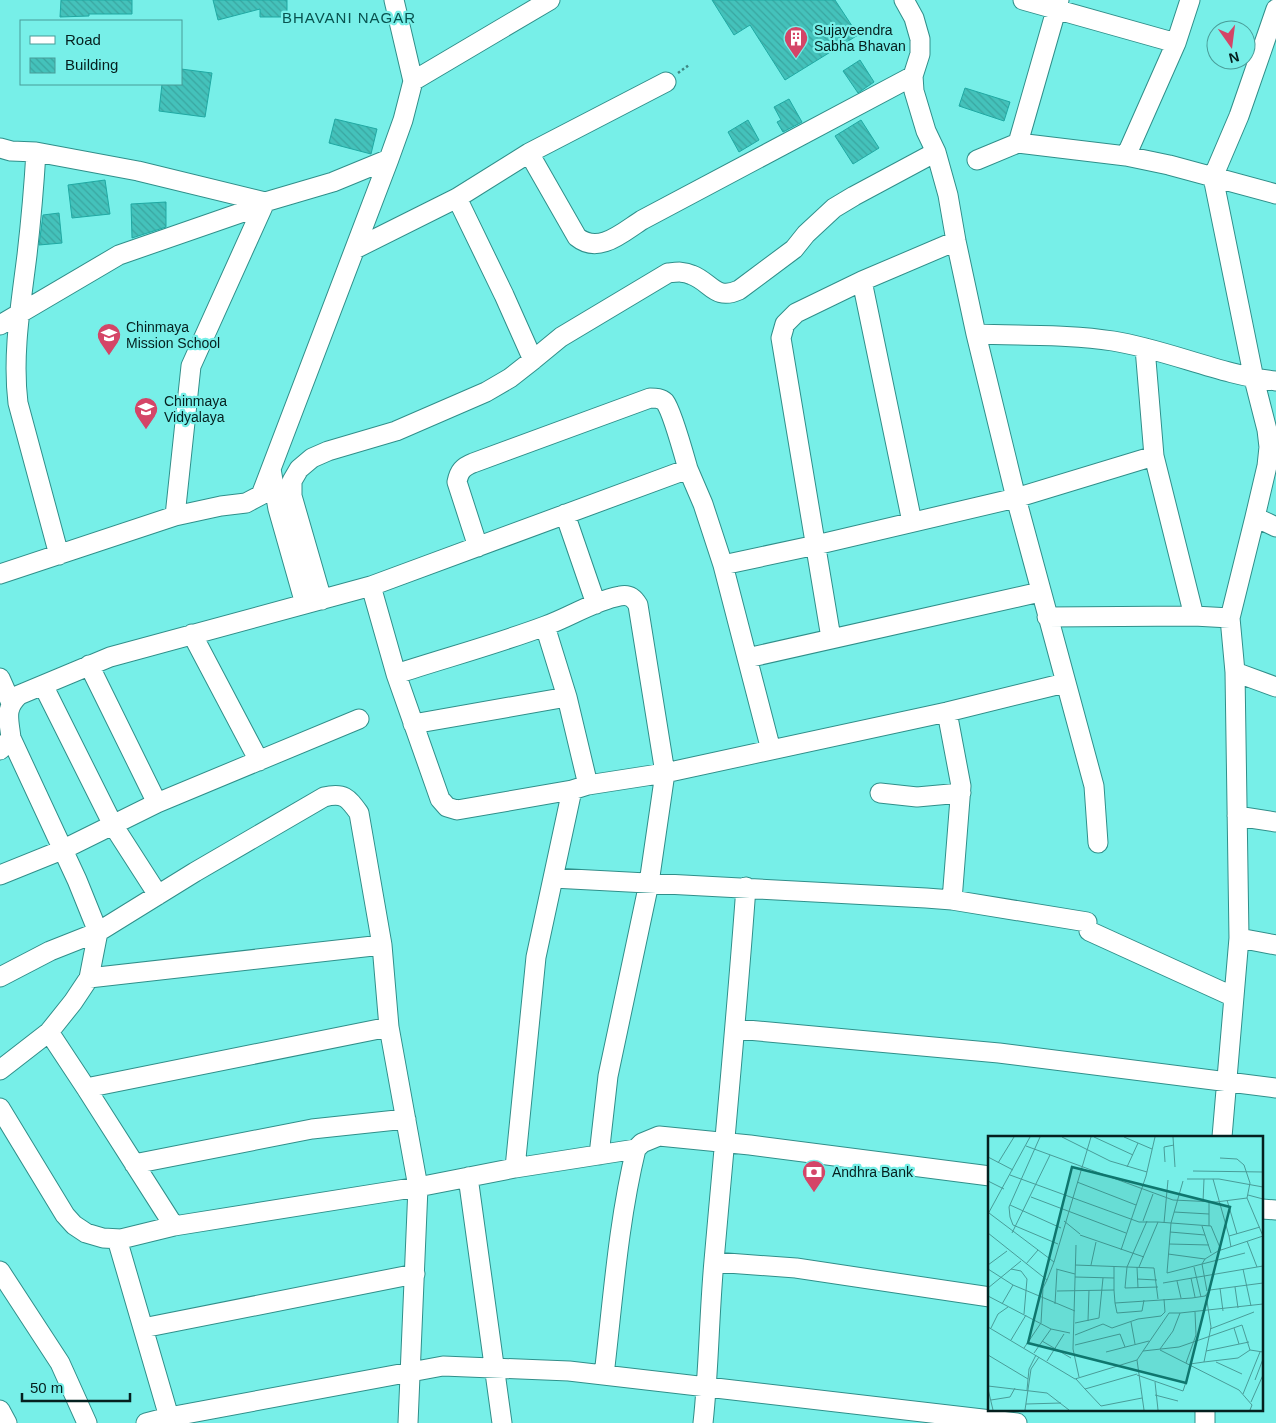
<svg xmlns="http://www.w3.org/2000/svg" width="1276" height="1423" viewBox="0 0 1276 1423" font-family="Helvetica,sans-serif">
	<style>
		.building { fill: url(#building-back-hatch); stroke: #20a9a3 }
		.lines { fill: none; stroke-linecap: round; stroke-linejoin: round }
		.minor-casing { stroke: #308f8a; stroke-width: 21 }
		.path { stroke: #3e8884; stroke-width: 2.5; stroke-dasharray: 2.5 2.5; stroke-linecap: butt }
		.minor { stroke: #fff; stroke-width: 19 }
		.labels { text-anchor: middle; stroke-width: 4.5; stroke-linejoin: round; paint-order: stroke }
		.poi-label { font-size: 14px; fill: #05201f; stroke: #77efe8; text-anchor: start }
		.neighbourhood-label { font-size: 15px; letter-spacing: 1px; fill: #08524f; stroke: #77efe8 }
		.inset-road { fill: none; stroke: #499c98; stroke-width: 1 }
		.view { fill: #0f766e; fill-opacity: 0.15; stroke: #0f766e; stroke-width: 2.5 }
		.inset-edge { fill: none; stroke: #05201f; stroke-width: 2.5 }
	</style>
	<defs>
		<pattern id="building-back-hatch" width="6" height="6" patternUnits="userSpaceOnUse" patternTransform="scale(1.25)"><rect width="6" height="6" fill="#44c2bb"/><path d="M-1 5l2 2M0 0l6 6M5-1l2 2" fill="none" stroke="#3aa6a0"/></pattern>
	</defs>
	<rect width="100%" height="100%" fill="#77efe8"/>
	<path class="building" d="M61,0H132V14H89V16L60,17Z
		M213,0H287V17H260V9L218,20Z
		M712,0H835L858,35L785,80L750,25L734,35Z
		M860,60L874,82L858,93L843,71Z
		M181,69L212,73L205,117L159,111L162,84H181Z
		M965,88L1010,102L1004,121L959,106Z
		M789,99L802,122L783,132L777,122L781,120L774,107Z
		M335,119L377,129L371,154L329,143Z
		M748,120L759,140L739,152L728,132Z
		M861,120L879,148L853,164L835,136Z
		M105,180L110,214L72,218L68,185Z
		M166,202V227L132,238L131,204Z
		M59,213L62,243L39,245L43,215Z"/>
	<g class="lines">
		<g class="minor-casing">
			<path id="minor" d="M394,0L413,81
				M904,0L914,18L920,39V54L913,76L914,91L926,131L936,152L948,195L956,241L976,334L1016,498L1094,786L1098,843
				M1023,0L1176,43
				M1276,9L1239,116L1213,177L1254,379L1267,430L1269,447L1267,466L1255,517L1276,527
				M1018,143L1059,0
				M0,148L11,151L36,152L138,171L265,202
				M36,152C34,186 31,220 27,255C21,304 12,354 18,403L59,555
				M529,153L577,237C599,255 623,232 642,220L913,76
				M1126,156L1176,43L1190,0
				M977,160L1018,143L1126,156L1169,165L1276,194
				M457,198L504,295L533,360
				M355,249L457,198L529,153L666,82
				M862,281L912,522
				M0,325L119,255L246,211L265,202L333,182L389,159L403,120L413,81L550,0
				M976,334C1021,336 1069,334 1113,341C1169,350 1220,375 1276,381
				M1145,348L1154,456L1194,616
				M271,469L278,509L305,604
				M565,514L596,604
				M175,516L221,506L246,503L261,495L389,159
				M1255,517L1230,618L1235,672L1276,687
				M478,547L457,482C459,471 463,467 473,463L650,398C656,398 661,398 665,402C672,411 684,455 688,469
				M723,565L771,750
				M0,574L175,516L191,366L265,202
				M371,586L396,674L440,799L447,807L457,810L572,790L588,785L665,773L947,712L1065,683
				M322,600L292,496V481L299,469L312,458L328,451L396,431L486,392L510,378L533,360L561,337L668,273C677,272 684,271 692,275C711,282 715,301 739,290L794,249L806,234L834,208L854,196L936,152
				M1047,617L1194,616L1230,618
				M545,626L567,697L588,785
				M192,634L259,761
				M831,638L781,338L785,324L796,313L862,281L956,241
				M747,658L1040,592
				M89,665L157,803
				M396,674C445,658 497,644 545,626C570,617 594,601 620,596C629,594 634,598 638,605L665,773L649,883L608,1076L599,1155
				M0,678L11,703
				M43,685L113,825L158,895
				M947,712L961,786L952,900
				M413,724L567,697
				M0,750L11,738C9,719 4,709 19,695L110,657L371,586L688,469L703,504L723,565L816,545L1016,498L1154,456
				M880,793L917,797L961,793
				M1237,816L1276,822
				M0,875L62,850L157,803L359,719
				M553,878L926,898L952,900L1087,922
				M1089,931L1234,997
				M1239,938L1276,945
				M0,977L50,951L98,932L195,872L324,797C344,792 348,798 359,813L382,945L389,1027L418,1187L408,1423
				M89,978L382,945
				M736,1029L999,1053L1276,1088
				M49,1032L86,1088L174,1226
				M0,1070L49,1032L73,1002L89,978L98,932L77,880L11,738
				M86,1088L389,1027
				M0,1108L65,1215L74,1225L86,1233L103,1238L121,1239L174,1226L418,1187L515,1168L536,957L572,790
				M1222,1137L1239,938L1235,672
				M134,1164L312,1129L406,1119
				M515,1168L636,1149L642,1143L659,1136L750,1145L990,1176
				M468,1177L502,1423
				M1262,1209L1276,1210
				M117,1239L169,1417
				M714,1262L796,1268L990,1297
				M0,1271L60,1363L87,1423
				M143,1328L415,1274
				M604,1375C613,1300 618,1223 636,1149
				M1205,1409V1423
				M0,1410L7,1423
				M146,1423L169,1417L443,1366L569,1371L1017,1423
				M703,1423C709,1369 709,1315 714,1261C725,1136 737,1012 746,887"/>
		</g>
		<path class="path" d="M678,73L689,65"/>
		<use href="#minor" class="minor"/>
	</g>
	<defs>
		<g id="building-pin" transform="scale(1.25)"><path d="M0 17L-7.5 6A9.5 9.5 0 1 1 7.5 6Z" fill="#d44567" stroke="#77efe8"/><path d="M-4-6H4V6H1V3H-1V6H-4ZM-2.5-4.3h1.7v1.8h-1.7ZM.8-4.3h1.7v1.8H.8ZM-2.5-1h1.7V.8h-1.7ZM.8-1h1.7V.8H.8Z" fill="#fff"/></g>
		<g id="school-pin" transform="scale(1.25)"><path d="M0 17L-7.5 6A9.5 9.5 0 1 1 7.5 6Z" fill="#d44567" stroke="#77efe8"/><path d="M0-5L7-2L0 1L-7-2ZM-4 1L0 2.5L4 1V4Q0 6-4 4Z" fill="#fff"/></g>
		<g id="bank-pin" transform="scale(1.25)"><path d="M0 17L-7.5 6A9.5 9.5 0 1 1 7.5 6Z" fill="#d44567" stroke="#77efe8"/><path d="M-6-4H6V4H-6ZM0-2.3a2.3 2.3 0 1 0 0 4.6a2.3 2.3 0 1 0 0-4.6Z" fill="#fff"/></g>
	</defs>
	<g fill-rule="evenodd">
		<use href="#building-pin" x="796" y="38"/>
		<use href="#school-pin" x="109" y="335"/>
		<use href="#school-pin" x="146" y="409"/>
		<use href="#bank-pin" x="814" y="1172"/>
	</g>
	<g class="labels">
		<g class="poi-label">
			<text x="814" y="35">Sujayeendra<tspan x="814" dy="16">Sabha Bhavan</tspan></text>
			<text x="126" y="332">Chinmaya<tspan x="126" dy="16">Mission School</tspan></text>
			<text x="164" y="406">Chinmaya<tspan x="164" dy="16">Vidyalaya</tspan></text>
			<text x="832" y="1177">Andhra Bank</text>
		</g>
		<g class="neighbourhood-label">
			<text x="349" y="23">BHAVANI NAGAR</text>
		</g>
	</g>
	<g transform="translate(988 1136)">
		<rect width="275" height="275" fill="#77efe8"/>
		<path class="inset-road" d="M52,1L21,71L22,81L25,89L70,108M74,1L122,25L159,36M106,1L145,19M136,1L164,13M185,1L187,31M38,10L185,64L228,66L259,62L275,100M0,21L25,34M232,22L249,23L256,29L262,47L259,62M177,26L176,11L186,9M10,27L26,1M139,31L150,7M205,35L275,36M22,39L151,86H170M199,43H231L275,51M225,43L241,100M0,45L16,53M195,45L183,87L179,137L257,117M89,46L148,69M260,59L275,63M43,61L138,97M239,64L249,98M215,66L216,43M221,66V90M22,69L73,92M186,76L221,78M1,77L66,126L59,144M0,78L42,1M76,85L92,98M155,85L165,58M159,85L139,131L137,152L170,151M176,87L180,44M214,90L223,117M182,96L217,99M0,97L59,144L55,152L53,187L36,212M24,97L62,19M92,99L156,121M259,105L269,131M181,108L221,109M88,109L85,213L91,241M243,111L241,100L272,91M133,114L158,40L167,1M180,118L217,123M66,126L103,1M38,128L50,114M0,129L19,115M87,129L166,132L170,163M103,129L108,106M126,130V154M149,131L150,152M151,131L170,86L223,90L233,114M206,131L213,161M0,133L25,149L87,175M23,133L33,135L39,143L36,178M68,133L87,138M255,133L263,170M87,141L126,142M203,142L207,161M149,143L169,144M189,145L193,162M175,147L275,130M247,151L250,172M0,152L33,125M232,152L235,175M69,155L126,154L127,167L204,162L217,160L222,154L275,147M219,155L214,128L217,123L230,115L275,100M0,160L63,193L82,197M127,167L129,177L154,175L156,164M14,168L25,149M67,168L69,134M100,185L101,154M143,186L147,208M87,187L111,182L115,142M0,191L87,243L149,224L155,215L191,211L254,189L262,214L275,216M3,192L10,178L20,171M246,192L251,208M222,193L266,176M87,199L115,188L124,192L150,183L173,180L177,176L176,163M23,204L38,179M54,205L83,222M87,209L132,198L137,211M172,213L185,195L192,177L275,168M172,214L251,254L264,269L262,274M155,215L181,177H192M218,215L261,206M118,216L161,205M46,217L63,193M0,219L40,243M149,224L156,274M59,225L76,198M216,226L250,222L262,214M228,226L254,238M198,227L208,199L207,176M202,228L216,226L223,191L218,159M149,239L195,255L198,246M88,243L97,253L149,238M267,244L275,223M167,246L170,274M0,250L59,257L81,274M0,253L5,274M97,253L113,270L154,262M39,254L41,233L48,219M255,258L272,216M167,259L190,265M3,264L22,261L27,252M263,266L275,239M38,268L73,267M37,274L43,233L51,221"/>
		<path class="view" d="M84,31L242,71L198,247L40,207Z"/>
		<rect width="275" height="275" class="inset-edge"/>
	</g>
	<rect x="20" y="20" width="162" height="65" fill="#77efe8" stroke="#499c98"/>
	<rect x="30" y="36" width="25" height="8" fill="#ffffff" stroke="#499c98"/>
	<text x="65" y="45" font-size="15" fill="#05201f">Road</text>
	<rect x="30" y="58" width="25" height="15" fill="url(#building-back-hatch)" stroke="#499c98"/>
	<text x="65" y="70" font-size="15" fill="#05201f">Building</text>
	<g transform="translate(1231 45) rotate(166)"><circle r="24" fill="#77efe8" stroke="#499c98"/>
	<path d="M0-4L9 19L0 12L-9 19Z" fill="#d44567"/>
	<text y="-8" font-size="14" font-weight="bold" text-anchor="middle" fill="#05201f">N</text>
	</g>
	<path d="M22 1393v8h108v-8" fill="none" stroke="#05201f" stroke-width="2.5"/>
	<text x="30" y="1393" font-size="15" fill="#05201f" stroke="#77efe8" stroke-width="4" paint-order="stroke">50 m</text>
</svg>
